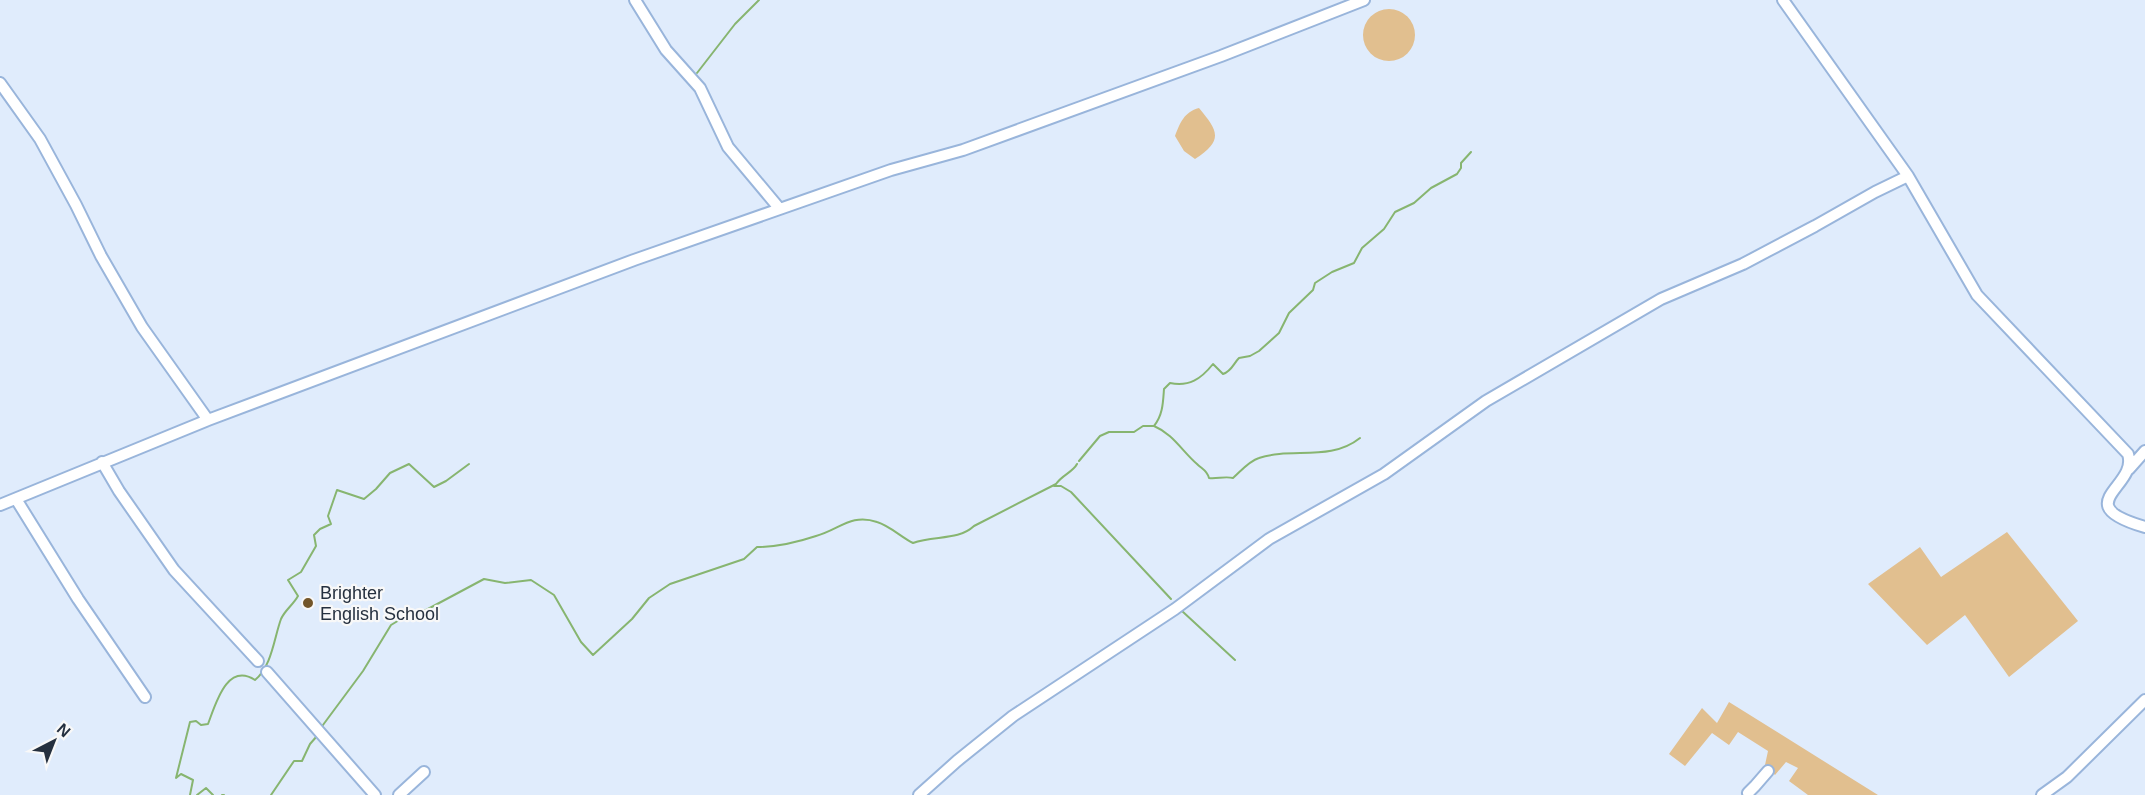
<svg xmlns="http://www.w3.org/2000/svg" width="2145" height="795" viewBox="0 0 2145 795" font-family="Helvetica,sans-serif">
	<style>
		.green { fill: #e1bf8f }
		.lines { fill: none; stroke-linecap: round; stroke-linejoin: round }
		.stream { stroke: #87b570; stroke-width: 2 }
		.minor-casing { stroke: #99b5db; stroke-width: 14 }
		.minor { stroke: #fff; stroke-width: 10 }
		.poi-dot { fill: #73562a; stroke: #f8f8f8; stroke-width: 2 }
		.labels { text-anchor: middle; stroke-width: 4.5; stroke-linejoin: round; paint-order: stroke }
		.poi-label { font-size: 18px; fill: #25303f; stroke: #f8f8f8; text-anchor: start }
	</style>
	<rect width="100%" height="100%" fill="#e0ecfc"/>
	<path class="green" d="M1363 35a26 26 0 1 1 52 0a26 26 0 1 1-52 0Z
		M1199,108C1218,131 1224,140 1195,159L1184,151L1175,136C1180,123 1184,112 1199,108Z
		M2007,532L2078,621L2009,677L1965,615L1927,645L1868,584L1920,547L1941,577Z
		M1729,702L1878,795H1808L1789,781L1798,768L1786,762L1775,775L1765,765L1768,751L1738,732L1729,745L1712,733L1685,766L1669,754L1702,708L1717,723Z"/>
	<g class="lines">
		<path class="stream" d="M697,73L735,24L759,0
			M1154,426C1173,434 1182,451 1197,464C1202,469 1207,470 1209,478C1217,479 1225,476 1233,478C1241,471 1249,461 1259,458C1292,447 1330,462 1360,438
			M1079,461L1100,436L1109,432H1134L1143,426H1154C1163,415 1163,402 1164,389L1170,383C1189,387 1201,379 1213,364L1223,374C1232,371 1233,364 1239,358L1250,356L1259,351L1279,333L1289,313L1313,290L1315,283L1332,272L1354,263L1362,248L1384,229L1395,212L1414,203L1431,188L1457,174L1461,168V163L1471,152
			M1054,486H1061L1071,492L1171,599
			M1182,611L1235,660
			M320,729L363,671L391,625L411,613L426,610L484,579L505,583L531,580L554,595L581,642L593,655L632,619L649,598L670,584L744,559L757,547C776,547 798,542 816,536C839,530 851,513 877,522C890,526 901,537 913,543C934,535 958,541 974,526L1056,484C1062,475 1073,472 1077,464
			M190,795L193,780L181,774L176,778L190,722L196,721L201,725L208,724C216,703 227,662 255,680C272,666 274,638 281,619C285,610 293,605 298,596L288,580L301,572L316,546L314,535L320,529L331,524L328,516L337,490L364,499L376,489L390,473L409,464L434,487L446,481L469,464
			M197,795L206,788L213,795
			M222,795H224
			M271,795L294,761H302L310,744L317,736"/>
		<g class="minor-casing">
			<path id="minor" d="M635,0L666,50L700,88L728,147L779,208
				M1783,0L1908,176L1977,295L2128,454C2139,487 2066,504 2145,527
				M0,83L40,139L76,205L101,256L142,327L208,420
				M102,462L119,491L174,570L258,661
				M2129,469L2145,451
				M16,499L78,599L145,697
				M0,505L208,420L634,260L891,170L963,150L1221,56L1364,0
				M267,672L375,795
				M399,795L424,772
				M919,795L957,761L1013,716L1175,609L1269,539L1384,474L1486,401L1661,299L1743,264L1815,226L1875,192L1908,176
				M1749,795L1748,793L1755,786L1768,771
				M2042,795L2067,777L2145,700"/>
		</g>
		<use href="#minor" class="minor"/>
	</g>
	<circle class="poi-dot" cx="308" cy="603" r="6"/>
	<g class="labels">
		<g class="poi-label">
			<text x="320" y="599">Brighter<tspan x="320" dy="21">English School</tspan></text>
		</g>
	</g>
	<g transform="translate(54 741) rotate(42)" stroke="#f8f8f8" stroke-width="4.5" paint-order="stroke">
	<path d="M0-4.5L10 22L0 15L-10 22Z" fill="#25303f"/>
	<text y="-9" font-size="16" font-weight="bold" text-anchor="middle" fill="#25303f">N</text>
	</g>
</svg>
